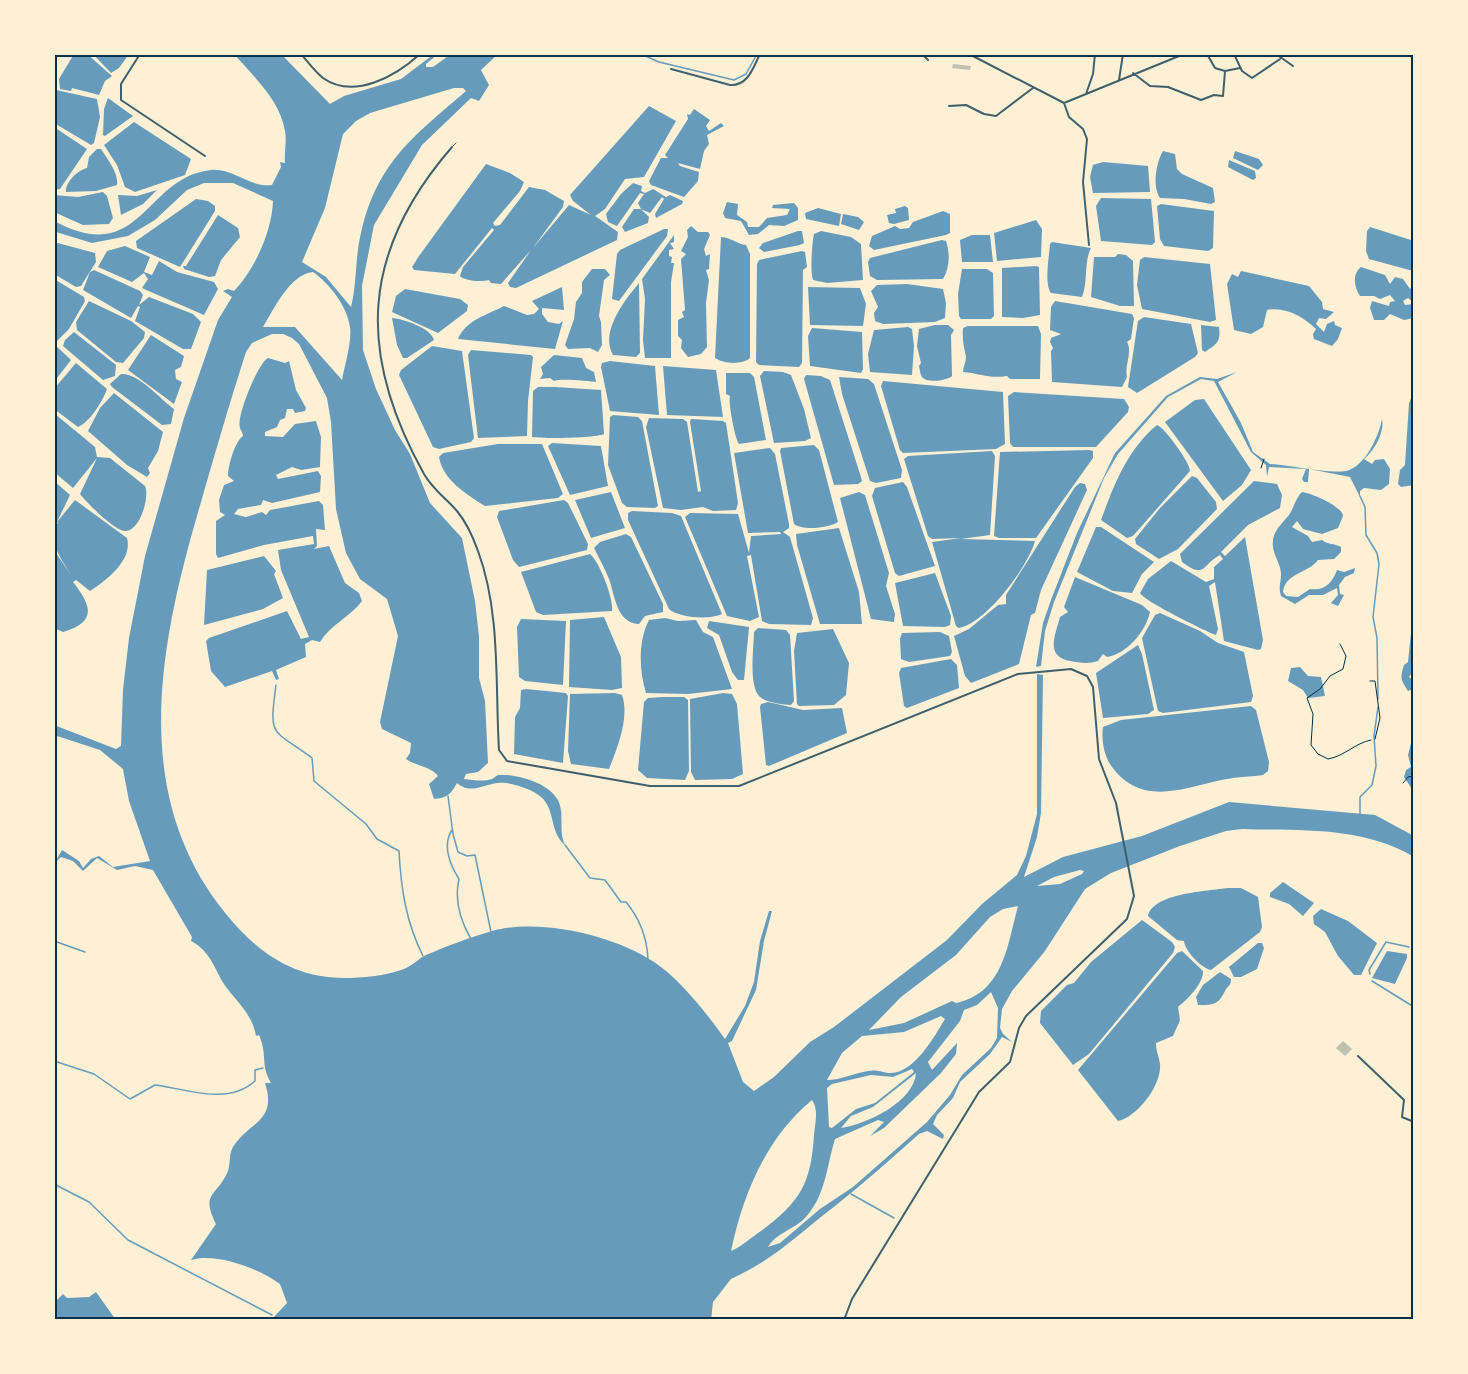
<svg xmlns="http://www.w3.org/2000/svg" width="1468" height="1374" viewBox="0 0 1468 1374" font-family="'IBM Plex Sans',sans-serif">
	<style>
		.water { fill: #669bbc; fill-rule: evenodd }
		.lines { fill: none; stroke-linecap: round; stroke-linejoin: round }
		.stream { stroke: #669bbc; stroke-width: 1.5 }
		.building { fill: #bec0b2 }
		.path { stroke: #003049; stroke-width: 1 }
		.service { stroke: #3f606c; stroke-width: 1 }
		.minor { stroke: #3f606c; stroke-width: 2 }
		.neatline { fill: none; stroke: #003049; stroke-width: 2 }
	</style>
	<rect width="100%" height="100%" fill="#fdf0d5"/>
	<path class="water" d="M74,54H87L112,76L105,81L99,95L72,88L71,91L60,89L59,79Z
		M93,54H129L119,68L111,73Z
		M234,54H281L330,104L344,96L401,79L434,54H438L426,64V67H433L451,54H498L481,70L489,85L479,101L471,98L422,145L374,225L362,286L363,350L376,389L395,430L410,454L430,503L462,538L475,601L479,637V678L485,701L488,763L478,772L466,774L464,779C473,780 483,782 492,779C496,777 496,775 500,775C518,774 549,783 558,800C565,814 558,831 565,845C548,831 557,806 537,794C530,789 514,784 506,783C486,780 474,797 457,783C451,794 447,798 434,799L429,784L438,776C432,767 416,766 406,759L410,753L411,743L382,729L380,722L398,636L387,599L360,579L346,553L336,509L331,422L327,398L299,344L292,338L283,334H272L252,343L246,352C226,414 209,474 191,537C156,665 135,802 226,914C257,952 293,978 344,978C362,978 384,976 401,970C411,967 418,959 426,955C447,946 471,937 492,931C540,918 613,935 654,962C679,978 708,1015 725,1039L745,1006L754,982L760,941L769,911H772L764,941L756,990L732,1041L728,1043L743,1082L754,1091L774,1077L810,1042L834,1027L947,940L982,904L1017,875L1026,856L1037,814V674L1043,675L1041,813L1037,837L1024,877L1063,857L1142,836L1229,802L1375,815L1414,836V857C1362,826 1301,831 1242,829L1226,831L1180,846L1111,873L1085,889L1045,951L1012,991L1002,1009L1000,1028L1003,1034L1012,1042L1002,1037L990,1054L960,1082L953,1098L937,1115L933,1124L944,1135L943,1139L927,1131L919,1134C891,1159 864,1183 835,1206C796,1236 776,1258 731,1279L713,1302L711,1320H271L287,1303L280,1284C260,1269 216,1252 191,1260L216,1224C200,1192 217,1197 228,1171C231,1161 228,1153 235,1144C252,1121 277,1120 265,1083H271C260,1064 268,1056 259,1035L256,1036C252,1012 234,1000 222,981C213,964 208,950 191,941L192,937L153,870L135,866L117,870L97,858L83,871L73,861L61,857L54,864L62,850L79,861L83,868L91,859L99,856L113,867L150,861L129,801L123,769L100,750L54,735V725L116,749L121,746L123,690L129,638L145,556L184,418L218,320L232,297L223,291L228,289L234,291C255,269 272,231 273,201L233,183H204L187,190L155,220L128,236L92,243L56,232L54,221C142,268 144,177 211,170C233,168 250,188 272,185L281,167L280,162L285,163C284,153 287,141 285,131C280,100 254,77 234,54ZM454,88H463L466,91C414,136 377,162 361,233C355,257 357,284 351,307L326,277L302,262L325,208L343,134L356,121L370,113ZM313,272C330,284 347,306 350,327C352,342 345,364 342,380L295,327H263C274,309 290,274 313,272ZM1080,870L1084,871L1082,874L1060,884L1037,886L1054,877ZM1018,906C1007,947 1003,993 956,1003L952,1001L904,1023L869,1030L901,997L956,955L990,917L1003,909ZM991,992L998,1008L997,1038L991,1048L962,1075L950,1095L927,1122L853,1187L820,1209L780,1243L768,1247C775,1234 794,1229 804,1219C826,1196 826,1168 835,1139L878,1120L884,1122L870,1136L884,1128L941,1073L956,1054L957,1043L932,1070L928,1062L960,1021L964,1010L977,1005ZM941,1016L945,1019C934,1037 915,1072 891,1073C883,1073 878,1069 868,1071C855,1073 840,1080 827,1080L842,1053L862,1036L904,1032ZM912,1069L914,1072L875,1103L856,1109L832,1128L829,1127L827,1088L832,1084L871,1075L893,1077ZM916,1073C914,1102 867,1124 841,1128L851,1116L873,1107ZM812,1100C819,1110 815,1123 814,1135C811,1184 800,1202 761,1231C750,1238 743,1246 731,1251C743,1194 766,1138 812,1100Z
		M56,90L97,99L100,117L94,143L91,145L54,123Z
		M108,98L133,116L105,136L103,135L104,109Z
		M649,106L676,121L644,177L625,179L605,209L595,216L618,232L617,240L516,288L510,287L508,283L531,250L501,284L491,283L489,280C480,282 465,281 460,276L463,267L494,230L492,228L455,274L414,270L412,267L419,256L486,164L510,173L524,182L520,191L493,223L495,226L500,225L529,187L545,190L564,201L563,207L533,248L569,205L591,215L573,201L570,195Z
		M694,109L710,120L706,126L709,131L721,123L724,126L707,135L709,144L704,151L700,169L678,163L680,166L699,172L698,181L684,197L651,185L649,181L661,158H668L665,155L688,119L687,114L690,115Z
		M134,122L191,159L185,175L135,192L125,187L117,165L104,145Z
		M54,127L87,149L60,189L54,190Z
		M97,149H101C107,159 119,173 117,185L96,191L66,192C65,182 78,170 87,168L89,157Z
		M1163,151L1175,154L1177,169L1182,174L1213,188L1215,202L1211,204L1184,199L1160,198C1152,187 1156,162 1163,151Z
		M1235,151L1259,159L1263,165L1258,170L1233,158Z
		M1229,160L1255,171L1256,178L1253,180L1228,167Z
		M1103,162L1148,166L1150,192L1093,193L1090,177L1093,165Z
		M633,183L642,186L641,191L645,193L653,189L666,197L670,195L683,201L682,204L656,218L655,214L664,199L662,197L650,213L641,209L649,217L648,223L625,232L622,227L634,209H641L638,203L644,194L640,193L617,226L608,222L606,214L621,194Z
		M157,190L143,204L121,215L118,195L137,196Z
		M103,192L107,196L113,218L109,224L83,225L54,212V195L78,197Z
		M1101,198L1151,199L1155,242L1152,245L1101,241L1096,206Z
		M196,199L208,201L215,206V211L180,267L137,248L136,241Z
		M727,202L738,204L737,215L747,222L748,227H759L767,218L787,215L790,209L772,208L773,205L794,203L798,208V220L784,226L769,225L758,234L749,235L741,221L725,218L723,213Z
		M1161,204L1214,211L1213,248L1208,251L1164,246L1160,239L1157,206Z
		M905,206L908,208L909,220L894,224L889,223L887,215L896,213L895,209Z
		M818,208L841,214L839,226L806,219L805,213Z
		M943,211L950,214V233L946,235L874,250L869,246L872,236L895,226L900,229L909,228L913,222Z
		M843,214L858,217L864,222L859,230L841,224Z
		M218,215L238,228L240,237L221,260L215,276L209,277L184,269L183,266H186Z
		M1036,220L1042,229L1041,257L997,261L994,233Z
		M691,226L698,232H708L710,235L704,249L706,256L710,254L709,269L706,270L709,280L706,303L707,347L701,354L688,357L681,348L682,340L678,336V320L684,317L682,312L685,310L681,259L686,254L681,251L688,237L687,230Z
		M1370,227L1414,241L1413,271L1369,259L1366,251L1367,231Z
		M664,229H668L667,236L619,301L612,299L617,254L620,250Z
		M798,231H802L804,243L800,245L764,252L759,248L763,243Z
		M821,231L851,237L861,244L863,280L827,283L813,280C810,272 812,243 814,234Z
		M674,235V242L670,243L674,249L669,250V256L672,257L671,263H674L671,282V358H645L643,340L645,299L642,279Z
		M972,235H990L993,262H962L960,240Z
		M721,237C732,238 737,244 746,245L750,254V358C742,365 724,364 715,358Z
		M942,240L946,241C950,253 950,268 943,279L877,280L870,276L868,262L870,258Z
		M54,242L95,253L96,262L81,286L76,287L54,274Z
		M1052,242L1091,248C1084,261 1088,282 1082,297L1051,293C1044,283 1049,258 1050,244Z
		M125,246L150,257L144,272L152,275L159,261L177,272L214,282L218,289L204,315L144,289L142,288L148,279L144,273L132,282L98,267L107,251Z
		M802,251L805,252L807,267L803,270L802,363L799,367L759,365L756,362L757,264L759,260Z
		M1118,254L1126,255L1133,261L1134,306H1120L1091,297L1094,257H1115Z
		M1144,257L1210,264L1216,320L1210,322L1142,309L1137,285L1140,260Z
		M1036,266L1039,267L1040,315L1023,318L1002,317V268Z
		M1361,267L1385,275L1390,284L1395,277L1403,279L1410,289L1414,282V303L1408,298L1403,301L1405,305L1414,304V318L1404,320L1390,314L1384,320H1374L1370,308L1372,301L1389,306L1390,302L1395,301L1390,295L1380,299L1374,296H1360C1354,287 1352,274 1361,267Z
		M592,269H605L610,275L604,280L599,316L601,322L602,345L598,352L590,348L568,349L565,345L574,319L576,302L582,293V282Z
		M962,269H987L993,273L994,316L991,319H961L959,316L958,294Z
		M94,270L140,291L143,295L139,305L149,297L193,314L201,322L191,349H183L135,321L140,307L138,306L131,318L83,290L90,272Z
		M1241,271L1309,286L1322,302L1323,309L1334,312L1326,319L1319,318L1316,324L1324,332L1327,324L1334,321L1335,325L1342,328L1338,339L1332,346L1314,339L1313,334L1316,329C1304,317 1285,306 1267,310L1263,327L1251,334L1234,330L1227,284L1232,274L1238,277Z
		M54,279L84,297L85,301L69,329L57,341L54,340Z
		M639,283L640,353L636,357L613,355C600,333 623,302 639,283Z
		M907,284L943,289L946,303L945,318L935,322L883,324L875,321L874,313L878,307L871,291L877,285Z
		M562,287L564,310L542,308V314L548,322L559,324L563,321L555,349L458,339C466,320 487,315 504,306L527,315L534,314L539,309L532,301Z
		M808,287L860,288L866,304L863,326L810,325Z
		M405,289L460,299L468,305L467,311L438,333L392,312L396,296Z
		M89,301L131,321L145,332L144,338L123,363L116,362L77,330L76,322Z
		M1055,301L1132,314L1134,318L1131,339L1127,342C1133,352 1124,366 1127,377L1122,387L1052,382L1051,351L1053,348L1050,342L1051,338L1061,334L1050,330L1051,307Z
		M1144,317L1191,324L1198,353L1195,357L1137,393L1128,387L1138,321Z
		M392,318C404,319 431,328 434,340L407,358H403L397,345Z
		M935,325H948L954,330L951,335L952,376C948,380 928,384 922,377C920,374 920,370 919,366L921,363L917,346L919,329Z
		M1201,325L1219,327C1221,342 1217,344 1205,352L1202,350Z
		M968,326H1038L1041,334L1040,379H1010L1007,376C990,379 978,373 963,372C963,367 966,362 966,357C964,348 962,339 963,328Z
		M908,327L912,329L914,346L912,375L870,372L868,354L874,330Z
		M812,328L862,332L863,369L861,373L810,366L808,336Z
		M74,332L116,365L115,376L103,380L63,346L65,340Z
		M151,335L184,356L181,367L175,370L176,379L182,382L174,404L128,370Z
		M54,344L71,360L54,382Z
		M432,346L462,351L474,438L471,442L439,449L433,447L399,375L401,370Z
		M471,350L531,355L533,357L528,401L527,436L478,438L468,355Z
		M554,355L582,358L586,368L594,372L596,382C591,381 559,378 554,381L550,378L540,379L543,374L541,367Z
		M268,358L285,363L289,361L296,390L306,408L305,411L295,413L293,409H287L285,418L280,420L277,427L265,432V436L283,437L295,424L316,421L321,437L320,467L301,470L292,467L276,475L278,479L318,471L321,476L320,492L272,503L263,500L261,505L238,509L234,514L246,517L262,512L266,515L270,510L319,501L323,505L325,530L316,529L317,546L314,549L329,546L345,583L359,593L362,601C350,617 330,625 320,642L312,640L305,644L306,657L276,670L279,679L276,680L272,671L225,687L211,671L206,641L209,638L287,611L301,639L309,637L281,570L278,550L314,544L313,536L264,545L218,558L216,554V521L225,515L220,512L219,500L224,485L234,481L228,476C228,466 235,441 243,436C243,433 241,431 240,428C236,417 258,363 268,358Z
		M610,361L655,366L659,415L610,411L601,367L602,363Z
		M76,363L107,389C103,401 89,423 78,427L54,409V389Z
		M663,366L716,370L723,417L667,415Z
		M764,371L783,372L791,375L804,409L811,438L805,441L774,443L760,376Z
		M1237,372L1218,382L1241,423L1253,452L1270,464C1290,465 1329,474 1346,471C1365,467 1379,436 1382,419C1385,432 1374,451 1364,459L1372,464L1375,460L1384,459L1390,469L1389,484L1381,490L1364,488L1360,491V497L1350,477L1309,469L1308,482H1304L1302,479L1306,469L1269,467L1267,477L1266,465L1251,452L1214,381L1201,379L1168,397L1118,454L1104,478L1054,602L1045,631L1041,666L1036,667L1043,623L1051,600L1077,533L1115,453L1166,396L1200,377L1217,379Z
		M726,373H750L754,377L766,440L739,444C735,439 728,402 730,396L726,394Z
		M121,374C139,373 160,399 174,409L171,424L162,425L112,387L110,384Z
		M806,375L821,376L830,380L861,477L862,481L858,484L834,485L804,379Z
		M839,377L868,379L874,384L902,470L901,478L876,483L870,481L842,394Z
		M883,381L1003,392L1005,444L996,449L903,453L900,450L881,386Z
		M555,387L601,390L604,434C596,438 545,439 532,437L533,391L538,387Z
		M1014,392L1124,399L1129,407L1128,412L1096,447H1013L1010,443L1008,396Z
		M1414,392V485L1401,487L1398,484L1400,470L1405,465L1409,403Z
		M114,393L163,432L158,451L148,468L150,473L147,477L127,465L88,431L100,408Z
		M1204,399L1251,470L1242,485L1223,501L1165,422L1195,400Z
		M55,414L95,447L97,457L110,458L145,486C150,496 140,532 125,531C115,531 87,503 80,494L97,458L73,488L54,472Z
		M613,415L638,417L642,421L658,506L655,508L627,507L622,503L608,465L610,417Z
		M649,418L683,419L687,422L698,492L701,491L690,422L691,419L723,421L726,423L738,503L736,510L713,511L703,507L681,510L663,508L646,427Z
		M1157,425C1164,427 1190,462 1190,471L1133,536L1127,538L1101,520C1114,485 1127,450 1157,425Z
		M552,443L601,446L608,486L570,495L548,446Z
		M498,444H542L563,494L558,498L485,506C466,494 443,480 439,457L443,453Z
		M814,445L819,450L838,522C829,528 803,531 794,524L780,451L781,448Z
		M770,448L775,454L789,524V528L783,532L790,537L813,618L811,625L769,624L762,621L751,555L747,556L759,617L750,621L727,616L685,517L690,513L738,514L749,553L751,536L781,534L780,532L748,533L734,453Z
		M1089,450L1093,451V458L1036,538H999L994,536L1000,452Z
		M992,451L995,456L990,535L961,539L1035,541C1028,567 986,623 959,628L956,626L932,542L961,538L932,539L928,536L904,459L908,456Z
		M1192,476L1197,478L1216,502L1217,509L1178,549L1159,559L1136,544L1135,539L1160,508Z
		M54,481L70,495L57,522L75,500L127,538C133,560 107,580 90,591L76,580L73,582C90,604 99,621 63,632L54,628V550L71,575C60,557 48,543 58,522L54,524Z
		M1254,481L1277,484L1282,495L1280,508L1248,525L1221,552L1225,556L1245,537L1263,640L1261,649L1258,650L1224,641L1215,582L1209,586L1218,629L1216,635C1205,631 1144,601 1140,593L1148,579L1171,561L1206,582L1214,579V567L1223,559L1220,555C1202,564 1206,580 1182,562L1180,554Z
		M903,482L907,487L935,566L899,576L895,573L872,496L875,488Z
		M1080,483L1085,484L1087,490L1041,590L1035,613L1031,615L1019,664L971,683L965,676L954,636L969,629L998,605L1006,604V595L1075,487Z
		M611,492L625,528L591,538L575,500Z
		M859,492L865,495L889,573L886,586L895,614L894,622L871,619L840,498Z
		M1302,492C1312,493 1343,507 1343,516L1338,528L1322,534L1303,529L1297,521L1292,527L1308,536L1312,542L1322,540C1328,545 1334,543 1341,547V552L1334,559L1318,560C1309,573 1285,573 1283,592L1286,596L1298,597L1310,589C1325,591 1332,583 1337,570L1344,572L1355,568L1354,573L1345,577L1339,585L1340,594L1344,595L1338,606L1331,603L1338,595L1337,588L1323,595H1309L1295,604L1281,596C1278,587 1281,583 1281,574C1281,565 1274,556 1273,547C1271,532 1281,525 1289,515C1294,508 1295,499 1302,492Z
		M564,500L568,503L588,544L587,550L519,567L513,560L497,517L499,511Z
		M632,511L672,513L681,516L722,614C710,620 679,618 669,609L628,520V513Z
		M1096,527H1101L1154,562L1142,574L1132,593L1113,591L1077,572Z
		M839,528L859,592L862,624H820L797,545L796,534Z
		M626,534L631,537L663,604V612L645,616L639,624C616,623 615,595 609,579C605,569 599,558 594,548L600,542Z
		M590,554C599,561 614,599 612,611L543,615L536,612L521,572Z
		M264,556L276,571L274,574L283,598L263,609L204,625L207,570Z
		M935,573L951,616L950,625L945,627L903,626L895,583Z
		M1075,577L1142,605L1150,612C1146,631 1127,654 1107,657L1103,654L1098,661C1089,664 1080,663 1070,661C1045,656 1055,636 1060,617L1068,612L1064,607Z
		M1160,613L1200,631L1218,643L1244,652L1253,696L1251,702L1163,713L1158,711L1142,638L1155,615Z
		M604,617L621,657L622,688L612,690L569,687L570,620Z
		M665,618L678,621L696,620L703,632L713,637L732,689L688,694L646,693C639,671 638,641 649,620Z
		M521,619L566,621L563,685L525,681L519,677L517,627Z
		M709,621L749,627L744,680H738L732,672L719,635L707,628Z
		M758,628L786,630L790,635L794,701L791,705C783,705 765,702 760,697C748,686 754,647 754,632Z
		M833,629L849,663L846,695L834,705L799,706L797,704L794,651L797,633Z
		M940,632L949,636L952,652L950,656L909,662L901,659L900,639L902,633Z
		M1411,633H1414V676L1411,674L1409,677L1414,681V689L1408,691C1402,680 1399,680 1404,665L1408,662Z
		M1138,645L1142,654L1154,710L1148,714L1103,718L1096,673Z
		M951,659L957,665L959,688L907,708L904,706L899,673L901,668Z
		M1300,667L1308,676L1321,677L1325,696L1308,698L1303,690L1288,681L1291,668Z
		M526,689L566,693L568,696L563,763L514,754L515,717L520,708L521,690Z
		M615,693L622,695C630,717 617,749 609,769L571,764L568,751L570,694Z
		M723,693L732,694L737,704L743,774L732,779L695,780L691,772L690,699Z
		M663,697H684L688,700L689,771L685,780L647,778L638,770L644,702L648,698Z
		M768,702L803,710L842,708L847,733L769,766L766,765L760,707L761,704Z
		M1251,706L1256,710L1269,762L1268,771L1263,775C1248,777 1232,777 1217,781C1179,790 1140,805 1112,767C1104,757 1101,739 1103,727L1121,720Z
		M1412,739L1414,773L1410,776L1414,780V792L1404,777L1406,770L1411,767L1408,755Z
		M1283,882L1314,903L1303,916L1289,904L1270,897V893Z
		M1228,888H1241L1258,897L1262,927L1260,932L1211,970C1201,968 1185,951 1184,941L1177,940L1148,916C1153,893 1208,891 1228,888Z
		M1321,909L1348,921L1377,943L1361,975H1354L1338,956L1325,932L1314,924L1313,916Z
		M1142,920L1172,942L1175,947L1173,953L1089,1054L1073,1065L1040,1023L1041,1011L1067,985L1074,983L1091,962Z
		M1258,943H1262L1264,948L1257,969L1241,977H1234L1229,967Z
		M1182,951L1203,971C1204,983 1187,1000 1178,1007L1180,1020L1173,1036L1156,1043C1156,1052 1159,1056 1160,1064C1162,1085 1137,1117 1118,1121L1078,1070L1177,953Z
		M1387,951L1407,954V958L1395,984L1372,978Z
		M1220,972L1231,979C1231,986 1228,985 1225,991C1218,1005 1214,1005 1198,1005L1196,997L1203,985Z
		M96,1292L116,1320H54V1303L63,1294L67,1298L89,1297Z"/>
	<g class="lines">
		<path class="stream" d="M641,54L659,62L734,80L746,74L757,54
			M1360,496L1365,507L1366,535L1377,553L1379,564L1373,617L1377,638L1378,699
			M276,685C269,738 271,728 312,758L314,781L366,824L377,839L399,851C401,889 406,922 423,956
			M448,796L453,834L458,852L467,856L475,855L491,932
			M1360,816V797L1372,785L1376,766L1374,736L1378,707
			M452,830C442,845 450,865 459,879C454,900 460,920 471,939
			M565,845L590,878L605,880L621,902H626C640,919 647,937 648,959
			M54,941L85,952
			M1370,974L1369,970L1386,942L1409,947
			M1372,981L1414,1007
			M54,1061L94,1074L130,1099L155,1085C188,1089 227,1106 255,1081V1070L263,1068
			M54,1184L89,1202L128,1240L272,1315
			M851,1194L894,1218"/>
	</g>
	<path class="building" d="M953,64L971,66L970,70L952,68Z
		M1343,1041L1352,1049L1345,1056L1336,1048Z"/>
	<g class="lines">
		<path class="path" d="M1261,468L1264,459
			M1340,644L1346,656L1343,669L1330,676L1320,689L1307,698L1313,714L1311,745L1318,754L1328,759C1345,756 1355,743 1371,740
			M1370,681H1375L1380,718L1375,739
			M1403,783L1408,777L1414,776"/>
		<path class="service" d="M453,146L456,143"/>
		<path class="minor" d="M140,54L121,84V100L205,156
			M301,54C308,62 315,72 323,78C354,100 396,76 420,54
			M922,54L928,60
			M969,54L1064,103L1184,54
			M1234,54L1242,71L1252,78L1280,59
			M1276,54L1293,66
			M671,69L730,85C748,86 753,68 760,54
			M1225,71L1240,68
			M1133,73L1150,86L1168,87L1201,100L1214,95L1223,96L1225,71L1215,68L1207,54
			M1119,80L1123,54
			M1086,94L1093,74L1095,54
			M1064,103L1069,117L1083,129L1087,139L1083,182L1089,245
			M949,106L966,105L984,114L996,116L1033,88
			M452,147C360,253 357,354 424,474C433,490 446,498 457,511C467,523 473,537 478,551C501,613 495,685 499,750L507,761L650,786H739L1018,674L1071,669L1087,676L1093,687L1099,759L1116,803L1134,896L1127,919L1026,1016L1019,1028L1010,1062L979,1092L852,1299L844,1320
			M1358,1056L1404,1100L1402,1117L1414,1122"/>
	</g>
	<rect width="1468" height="1374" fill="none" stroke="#fdf0d5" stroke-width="111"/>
	<rect x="56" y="56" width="1356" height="1262" class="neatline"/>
</svg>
